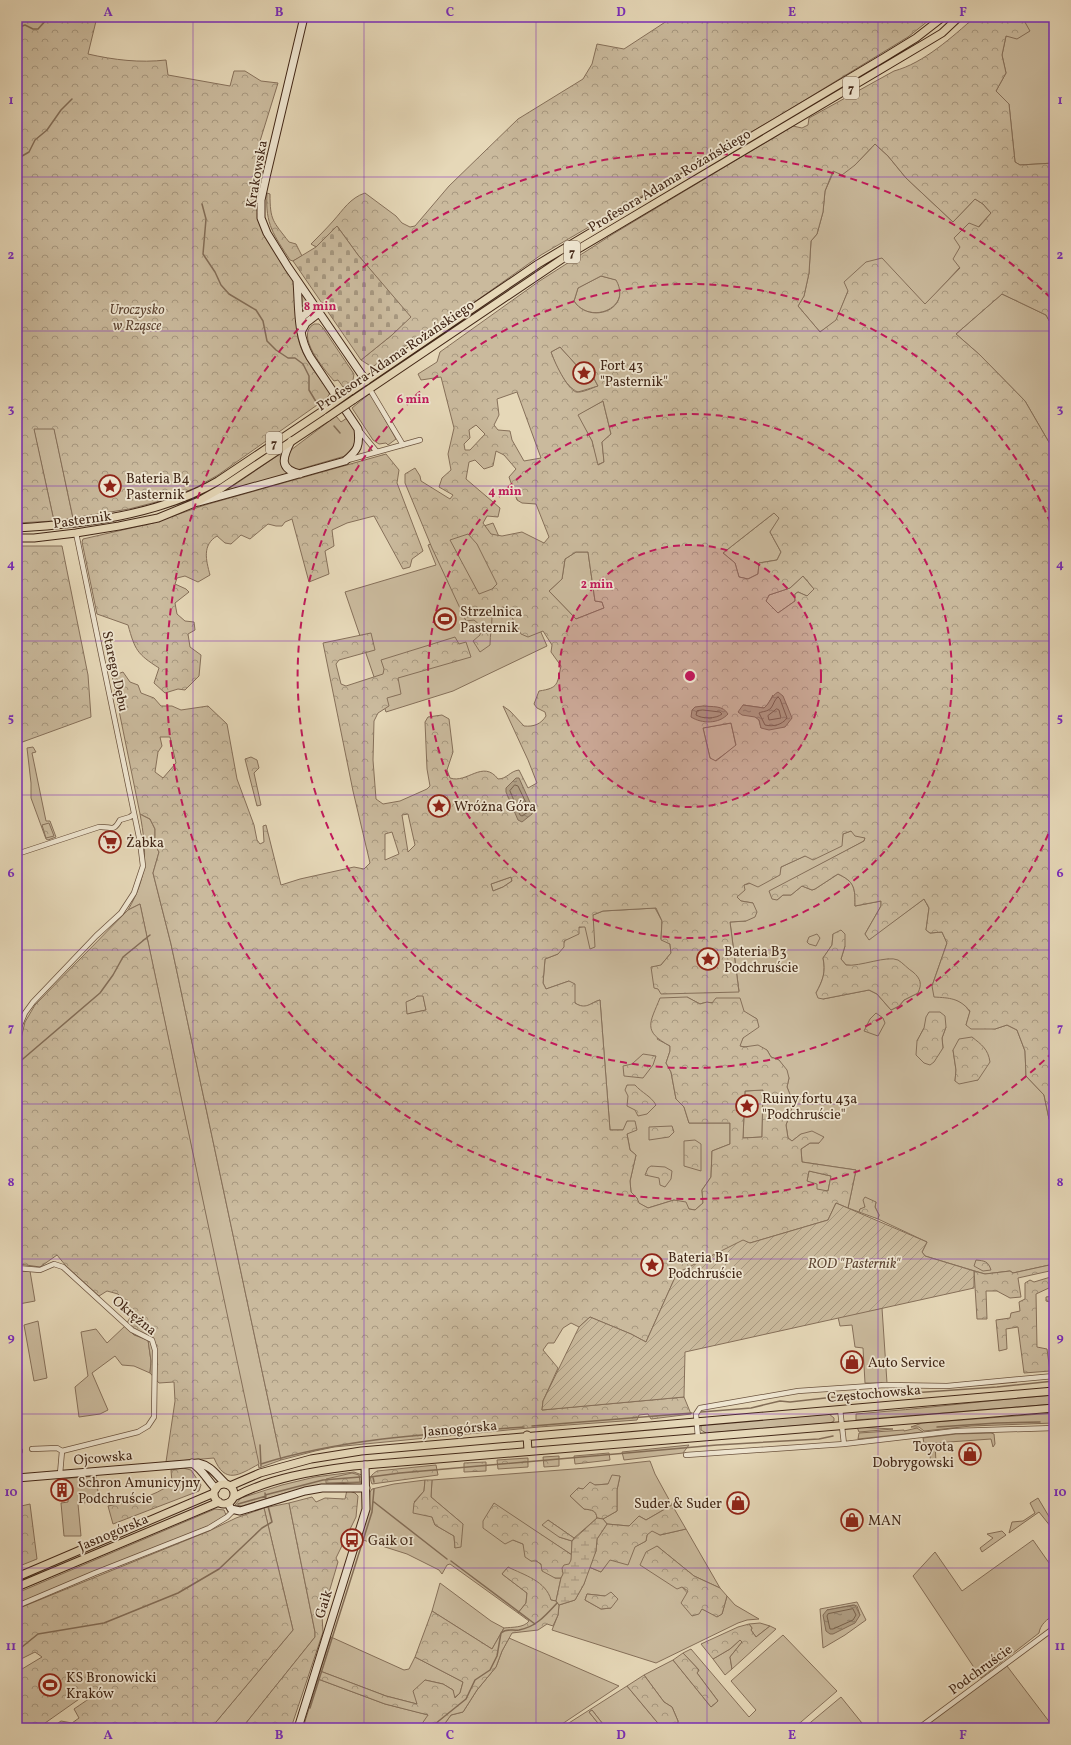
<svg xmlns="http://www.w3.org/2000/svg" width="1071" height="1745" viewBox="0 0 1071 1745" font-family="Vollkorn,serif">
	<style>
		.grass { fill: #caba9d; stroke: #86705a; fill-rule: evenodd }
		.forest { fill: url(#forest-crowns); stroke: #86705a; fill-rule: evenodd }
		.wetland { fill: url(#wetland-marsh); stroke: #86705a }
		.cemetery { fill: url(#cemetery-stones); stroke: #86705a }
		.garden { fill: url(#garden-furrows); stroke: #86705a }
		.water { fill: url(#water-ripples); stroke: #836d57 }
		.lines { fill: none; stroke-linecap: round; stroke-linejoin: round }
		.shore { stroke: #78624c; stroke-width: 1 }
		.stream { stroke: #836d57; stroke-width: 1.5 }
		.street-casing { stroke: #6b533f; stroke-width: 6 }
		.secondary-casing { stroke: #422717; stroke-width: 9 }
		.primary-casing { stroke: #422717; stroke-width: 9 }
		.street { stroke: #efe6d1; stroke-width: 4.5 }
		.secondary { stroke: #efe6d1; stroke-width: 7 }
		.primary { stroke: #e6d8b8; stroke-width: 7 }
		.primary-bridge-casing { stroke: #422717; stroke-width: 9; stroke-linecap: butt }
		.primary-bridge { stroke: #e6d8b8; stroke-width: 7 }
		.grid { fill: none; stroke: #7b2cbf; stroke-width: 1; stroke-opacity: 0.55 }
		.ring { fill: none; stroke: #c2185b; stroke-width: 2; stroke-dasharray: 7 5 }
		.labels { text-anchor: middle; stroke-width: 3.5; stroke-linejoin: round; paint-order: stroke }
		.shield { fill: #efe6d1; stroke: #76604f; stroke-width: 1 }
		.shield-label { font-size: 13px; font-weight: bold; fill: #422717 }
		.street-label { font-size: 14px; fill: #422717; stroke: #efe6d1 }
		.park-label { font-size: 14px; font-style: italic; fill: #5d4432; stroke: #efe6d1 }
		.poi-label { font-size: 14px; fill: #422717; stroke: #efe6d1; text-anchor: start }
		.centre { fill: #c2185b; stroke: #efe6d1; stroke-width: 2 }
		.ring-label { font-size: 12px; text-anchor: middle; font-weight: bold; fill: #c2185b; stroke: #efe6d1; stroke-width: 3.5; stroke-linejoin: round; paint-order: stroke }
		.neatline { fill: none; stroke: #7b2cbf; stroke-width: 1.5 }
		.grid-label { font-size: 13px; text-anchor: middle; font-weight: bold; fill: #7b2cbf }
	</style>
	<defs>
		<pattern id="forest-crowns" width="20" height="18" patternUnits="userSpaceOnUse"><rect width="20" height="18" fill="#caba9d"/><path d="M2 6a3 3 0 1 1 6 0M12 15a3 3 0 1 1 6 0" fill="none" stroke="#a6977f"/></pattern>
		<pattern id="wetland-marsh" width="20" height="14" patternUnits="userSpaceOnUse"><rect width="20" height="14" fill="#caba9d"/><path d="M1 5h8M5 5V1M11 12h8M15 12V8" fill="none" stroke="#a6977f"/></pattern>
		<pattern id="cemetery-stones" width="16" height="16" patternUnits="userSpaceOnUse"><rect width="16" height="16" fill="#caba9d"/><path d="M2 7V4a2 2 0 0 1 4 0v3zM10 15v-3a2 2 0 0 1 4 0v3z" fill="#a6977f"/></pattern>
		<pattern id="garden-furrows" width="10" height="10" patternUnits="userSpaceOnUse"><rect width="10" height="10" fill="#caba9d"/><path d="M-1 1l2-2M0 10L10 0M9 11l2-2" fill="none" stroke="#a6977f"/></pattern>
		<pattern id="water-ripples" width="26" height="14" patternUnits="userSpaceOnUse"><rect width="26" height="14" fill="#ae9c81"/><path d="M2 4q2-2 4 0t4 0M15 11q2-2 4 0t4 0" fill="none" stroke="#8f7f69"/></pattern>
	</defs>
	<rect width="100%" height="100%" fill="#e6d8b8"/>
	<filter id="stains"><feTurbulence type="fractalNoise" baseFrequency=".005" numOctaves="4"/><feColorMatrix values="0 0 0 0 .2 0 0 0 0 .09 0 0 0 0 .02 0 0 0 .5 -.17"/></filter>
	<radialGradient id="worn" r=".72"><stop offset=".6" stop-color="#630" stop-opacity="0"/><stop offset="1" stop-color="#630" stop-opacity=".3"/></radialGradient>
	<path class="grass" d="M1022,17H1045L1054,25V163L1020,165L1015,162L1009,104L996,91L1006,73L1002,55L1006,36L1029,31Z
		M875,144L888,156L906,178L953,222L975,199L983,204L991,213L960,247V267L925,305L906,284L848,291L836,321L820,332L798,306L804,296L809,273L811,241L817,234L823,212L825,191L834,171L855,165Z
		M17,252L73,518L54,521L17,353Z
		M601,276L617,280C632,309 589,325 574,301L578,288Z
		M301,292L311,306L302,313V312Z
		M1002,294L1046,315L1052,326L1054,327V451L1025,401L980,355L956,334Z
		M560,347L580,369L588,367L598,386L578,392C565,387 555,364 551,352Z
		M369,394L372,396L396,439L388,445L386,443L379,444L373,440L352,408Z
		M603,401L611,434L602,442L604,462L597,465L592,441L577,415Z
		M336,416L341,422L347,418L356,433L354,446L345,456L297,470L289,466L286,458L291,450Z
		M280,454L281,462L288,474L224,492Z
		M774,513L780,518L770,532L781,552L777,560L759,563L758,574L748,579L739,577L735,563L723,553Z
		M493,523L547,646L453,691L386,712L345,592L436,565L428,545Z
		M576,552H588L595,601L602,602L604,608L576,619L549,591L562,579L565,559Z
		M803,576L814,589L807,596L798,592L795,594V601L778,613L766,601L769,595L790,588Z
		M731,723L736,746L715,761L710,758L703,728Z
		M33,747L36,752L32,753L46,821H50L56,837L48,840L46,839L31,798V783L27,748Z
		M140,814L150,819L155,829V845L159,852L153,873L171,944L281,1460L259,1468L140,904L128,910C148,876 147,852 140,814Z
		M851,831L865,838L864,841L769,892L777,900L783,895H791L802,886L812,890L815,889L838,874C855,882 855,888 855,906L881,901V906L865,934L869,939L924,899L929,908L926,930L930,933L942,932L947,943L932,986L963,1003L970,1012L966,1025L995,1029L1007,1025L1017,1030L1025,1051L1026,1076L1044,1095L1049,1119L1054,1126V1264L1013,1273L1010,1271L985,1274L925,1256L922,1252L927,1242L878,1219L879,1215L875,1207L876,1202L865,1205V1208L860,1209L859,1212L848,1208L856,1170L802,1162L801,1149L810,1143H819L801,1134L792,1141L788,1138L786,1125L792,1108L791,1097L787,1087L789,1078L779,1060L771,1057L767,1050L739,1046L743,1038L757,1019C743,1011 715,998 700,1004L687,997L657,1039L670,1046V1051L666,1063L671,1072L676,1099L684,1107L689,1123H730V1144L712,1151L711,1177L702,1190L703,1203L695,1210L689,1209L674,1200L648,1208L638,1203L637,1198L631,1192L630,1181L636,1155L630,1150L627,1134L623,1130H610L600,1000C589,1003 587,1011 575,1003L569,981L546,989L543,983L545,959L558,954C563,943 571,928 585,926L593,915L603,911L655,908L662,921L661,939L670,944L671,953L661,965L739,991L730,922L746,921L753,903L741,901L736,897L744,885L779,875L781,867L805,856L841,846L843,834ZM833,934L845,946L841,959L846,965L855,966L889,959L918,993L904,1000L899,1006L891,1010L877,994L869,990L823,999L816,993C823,980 826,972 823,958L832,945ZM946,1027L942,1038L943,1048L917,1041L924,1028ZM953,1050L978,1080L955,1081L956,1070Z
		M511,877L512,881L503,887L493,891L491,884Z
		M423,995L426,1010L407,1014L405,1002L415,998L417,996Z
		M763,1090L762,1137L743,1138L745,1091Z
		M809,1171L831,1176L828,1191L817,1190L807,1181Z
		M17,1271H30L35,1301L19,1304L17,1293Z
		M882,1308L887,1383H865L863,1348L855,1347L852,1325L840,1326L838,1317Z
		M38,1321L47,1378L34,1381L24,1325Z
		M125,1326L148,1340L151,1361L150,1373L134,1366L122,1365L115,1356L92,1373L108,1410L100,1414L79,1417L75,1387L88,1376L81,1332L96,1329L107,1343Z
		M1054,1395V1404L856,1420V1414C922,1409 988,1400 1054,1395Z
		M1054,1413V1423L971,1426L924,1431L919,1427H911L922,1423Z
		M829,1414L834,1418V1421L830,1423L706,1433L701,1430V1425Z
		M857,1427L893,1429L859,1432Z
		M917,1428L923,1432L858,1439L859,1433L904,1430V1431Z
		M991,1433L994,1434L995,1444L993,1447L991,1439L935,1443L936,1463H931L928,1443H924L923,1438L956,1434Z
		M689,1445L683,1453L624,1460L622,1452Z
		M650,1461L655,1474L672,1505L646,1520L639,1516L629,1526L607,1524L603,1519L617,1511V1490L620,1476L608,1484L595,1485L583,1489L578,1488L570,1496L584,1509C592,1510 596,1510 597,1518L574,1538L548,1520L559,1537L572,1541V1555L494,1504L513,1540L523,1544L531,1561L536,1560L555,1578H561L556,1601L551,1600L508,1567L502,1574L527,1593L526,1603L518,1613L450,1564L447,1565L442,1574L439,1570L407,1554L360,1539L369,1512L370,1492L372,1489L394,1484L425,1480L424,1491L414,1502L432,1517L435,1525L454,1536L455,1548L463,1524L431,1497L432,1480L587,1468Z
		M354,1472L362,1475L363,1482L324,1485L289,1492L242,1506L235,1505L241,1498L282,1485L315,1477Z
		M96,1476L99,1500L78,1504L81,1536H64L61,1503L68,1502V1496H66L65,1485H60L59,1479Z
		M1038,1498L1054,1525L1051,1527L1039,1512L1009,1533L1012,1522L1023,1521L1035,1513L1030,1503Z
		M289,1503L315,1632V1637L242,1728H211L293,1630L264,1508Z
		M215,1509L224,1510L226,1515L209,1526L17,1604V1593Z
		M686,1529L720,1588L694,1576L657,1546L682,1587L702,1609L718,1616L722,1614L727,1596L735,1605L759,1619L747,1620L738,1623L656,1663L552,1630L558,1615L559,1605L575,1600L584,1584L589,1567L601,1572L609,1560L646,1541L647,1535L652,1530L660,1535ZM587,1594L605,1596L611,1608L601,1609L585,1600Z
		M1002,1531L1006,1535L982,1552L980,1548L993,1538L987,1534Z
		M1033,1540L1054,1570V1615C1047,1619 1040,1625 1039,1633L981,1678L913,1576L935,1552L962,1591Z
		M440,1583L491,1621L504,1628L492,1649L432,1611Z
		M857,1602L866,1620L845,1635L823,1648L820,1609ZM853,1605L857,1606L860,1615L827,1610Z
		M760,1623L770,1626L756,1637L751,1630L752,1628L749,1624Z
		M783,1635L837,1691L794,1728H677L678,1721L672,1707L664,1702L644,1675L673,1660L711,1707L718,1701L697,1673L699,1670L683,1653L691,1649L749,1717L756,1710L731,1681Z
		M331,1637L404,1670L409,1669L415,1657L463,1682L460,1693L454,1698L453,1690L443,1684L425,1680L417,1704L386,1696L320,1671Z
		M509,1638L619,1686L556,1728H430L433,1725L443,1726L451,1715L463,1712L477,1690L496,1667L502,1651Z
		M740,1640L742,1642L730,1657L732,1669L725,1675L713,1659L730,1649Z
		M1007,1666L1054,1728H921Z
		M318,1679L385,1704L429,1715L419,1728H303Z
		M627,1686L662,1728H606L592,1710L589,1712L602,1728H561Z
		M841,1697L866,1728H804L805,1727Z"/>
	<path class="forest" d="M17,17H97L88,54C114,60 140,63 166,60L168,75L230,86L234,71H245L261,81L278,83L256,154L268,155C259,192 249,215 272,248C278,257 290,271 293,281C298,297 296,316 297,332C300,356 317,374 330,393L327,398L218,475L195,488L164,500L129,509L73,518L54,429H34L54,521L17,523Z
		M673,17H933L908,37L782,114L541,255L476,301L372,367L361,360L392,335L410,317L358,255L337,226L316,247L311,244C319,236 327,228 334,220C343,210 350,198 365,193L396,216L402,223L410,227L415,226L449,186L518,119L583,79L592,64L597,44L624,49Z
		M975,17H1022L1030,31L1017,39L1006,36L1002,55L1006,73L996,91L1009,104L1015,162L1020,165L1054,163V327L1052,326L1046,315L1002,294L956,334L980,355L1025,401L1054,451V1126L1049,1119L1044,1095L1026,1076L1025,1051L1017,1030L1007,1025L995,1029H971L966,1025L970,1011C959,998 950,998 934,997L932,986L947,943L942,932L930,933L926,930L929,908L924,899L869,940L865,934L881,906V901L855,906C855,888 855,882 838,874L815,889L812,890L802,886L791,895H783L777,900L772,899L769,891L864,841L865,838L855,836L851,831L843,834L842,846L813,860L805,856L781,867L780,875L758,887L749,883L744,885L745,890L737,897L741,901L753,903L757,912L755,917L746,921L730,922L739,992L661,994L658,989L654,988L651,967L661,965L671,953L670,944L661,940L662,921L656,908L603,911L593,915L595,947L590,949L585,927H579V934L564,941V947L558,954L545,959L543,983L546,989L569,981L575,984V1003C586,1010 590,1003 600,1000L610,1130H623L627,1121H635L637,1130L627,1134L630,1150L636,1155L630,1181L631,1192L637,1198L639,1203L648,1208L674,1200L686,1202L689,1209L695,1210L703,1203L702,1190L711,1177L712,1151L730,1144V1123H689L684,1107L676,1099L671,1072L666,1063L670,1051V1046C642,1031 650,1023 660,998L687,997L700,1004L707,1002L712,1003L716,998H740L744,1011L757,1019L759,1027L743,1038L740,1046L744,1047L758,1045L767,1050L771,1057L779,1060L787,1070L789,1078L787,1087L791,1097L792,1108L786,1125L788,1138L792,1141L801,1134L812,1131L824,1137L819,1143H810L801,1149L802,1162L856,1170L848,1208L836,1203L828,1220L750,1243L677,1273L646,1342L631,1334L590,1317L579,1327L571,1323L563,1328L554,1343H548L543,1350L558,1368L543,1401L542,1410L684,1397L691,1414L651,1419L648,1414L639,1415L637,1420L539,1427L334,1447L315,1451L281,1460L171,944L153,873L159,852L155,845V829L150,819L140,814L112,676L123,672L130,682L138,685L141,693L154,698L161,706H172L181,710L208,706L227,724L237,779L254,825L257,840L260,844L264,842L263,826L266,825L281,885L300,879L354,867L364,869L370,863L353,791L323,643L371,633L375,650L339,660L336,664L341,684L346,686L383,674L384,669L381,660L455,637L459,644L466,642L471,657L398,678L401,694L387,698L389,706L378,713L374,721L373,760L376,799L383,804L400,801L427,789L430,786L427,769L425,722L428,717L442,715L449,719L453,752L447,770L450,778C467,784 483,759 498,779C507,779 510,771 519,770L528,788L537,783L528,760L503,706L510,711L524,726C534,727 541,724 546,716L545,712L537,708L534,704L539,691C559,688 557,684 561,666L551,652L552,645L543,631L528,637L521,634L507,608L502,607L492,616C492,626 490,635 490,645L480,652L473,641L480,635L481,626L474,620L466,621L432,548L405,483V474L415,468L420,476L421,481L450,499L453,495L439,487L442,478L451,470L448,454L454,428L441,377L421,380L418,374L437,362L440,352L538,282L613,234L793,126L802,128L808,125L809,118L894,71C924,63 952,37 975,17ZM875,144L888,156L906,178L953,222L975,199L983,204L991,213L979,227L969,223L954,238L960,247L953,259L960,268L925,304L882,258L866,262L844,282L848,291L836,320L820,332L798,306L804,296L809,273L811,241L817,234L823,212L825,191L833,171L842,175L855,165ZM601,276L616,280C633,310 589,325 574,301L578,288ZM560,347L580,369L588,367L598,386C592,388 582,393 576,392C567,389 554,361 551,352ZM517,392L541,458L524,461L512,440L510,431L498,430L494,425L499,415L497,399ZM603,401L611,434L602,442L604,462L598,465L592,441L578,415ZM476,425L485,434L470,450H465L464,444L470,438L469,430ZM496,451L504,455L516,469L509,477L517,500L522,503L536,504L549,537L544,543L522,532L502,536L491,534L483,523L487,516L498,517L500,508L466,479L469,462L475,460L484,469L493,466ZM774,513L779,518L770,532L781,552L777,560L759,563L758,574L748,579L739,577L735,563L723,553ZM468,534L477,544L497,584L492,589L479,594L450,540ZM576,552H588L595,601L602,602L604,608L576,619L549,591L562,579L565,559ZM803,576L814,589L807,596L798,592L795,594V601L778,613L766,601L769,595L790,588ZM773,695L761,728L759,720L743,705L764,708L768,704ZM731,723L736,745L716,761L710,758L703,728ZM160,737H170L176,763L163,778L155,772L158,752L162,746ZM408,814L415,845L408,852L402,815ZM392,832L399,854L385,860V834ZM511,877L512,881L503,887L493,891L491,884ZM417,996H423L426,1010L407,1014L406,1002L415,998ZM763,1090L762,1137L743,1138L745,1091ZM809,1171L831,1176L828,1191L817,1189V1184L807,1181Z
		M267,193L270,194C270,221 273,221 289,242L296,244L302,256L293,261L290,260C274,235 265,225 267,193Z
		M314,324H319L323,328L354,374L353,380L343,387L338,380L334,381C325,370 294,335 314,324Z
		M386,454L399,470L397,483L423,551L412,559L410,567L403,569L374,516L347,523L332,530L334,546L325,551L329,574L309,582L292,519L285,522L282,526H276L268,524L250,539L241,535L231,544L225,543L217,536C202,545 206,560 210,575L198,582L185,576L177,578L175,584L186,589L189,592L175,603L177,614L185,621L194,622L195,630L188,634L190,647L201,655L199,676L185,690L178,689L165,693L154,683L159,668C137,654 135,650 128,625L97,614L82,542L83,539L153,523L205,505Z
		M17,546H62L88,675L91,717L17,744Z
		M251,757L257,760L259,768L254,773L261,805L257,806L245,759Z
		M49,823L54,836L46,838L42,825Z
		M140,904L259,1464C239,1475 225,1485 214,1458L166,1462L175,1401L174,1382L159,1383L150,1373L151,1361L148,1340L134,1335L125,1326L133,1313L118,1294L107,1291L99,1296L66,1266L57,1255L40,1267L19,1264L17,1262V1055L25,1022L35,1005L128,910Z
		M841,930L845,934V946L841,959L846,965C860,967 887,955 898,960C903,963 908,969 913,972C921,979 922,984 918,993L904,1000L899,1006L891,1010L877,994L869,990L823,999L818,998L816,993C823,980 826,972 823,958L832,945L833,934Z
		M817,934L820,938L816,946L809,944L807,942L809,937Z
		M929,1012H940L945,1016L946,1027L942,1038L943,1048L934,1062L930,1065L924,1063L916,1055L917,1041L924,1028L926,1017Z
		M876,1013L883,1018L885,1023L878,1036L864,1031L870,1019Z
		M972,1037C982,1045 988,1049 990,1062L978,1080L959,1084L955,1081L956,1070L953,1050L959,1039Z
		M643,1054L656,1056L653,1065L643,1078L624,1076L623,1066L632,1064Z
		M627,1085H635C642,1093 651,1096 656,1105L647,1114L638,1116L635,1110L627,1106L628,1096L625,1090Z
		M672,1126L674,1132L669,1137L649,1140V1127Z
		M695,1140L701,1144V1171L684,1166V1141Z
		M651,1166L665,1167L672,1171L671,1179L665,1187L660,1185L659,1178L645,1175L648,1168Z
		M865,1197L876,1202L875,1207L879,1215L878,1219L859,1212L860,1209L865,1207L863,1200Z
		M976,1260C985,1261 988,1261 991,1270L983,1271L974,1266Z
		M1054,1264V1270L1018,1278L1021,1297L1010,1298L997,1291H986L987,1319H977L974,1271L985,1274L1010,1271L1013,1273Z
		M1054,1276V1303L1046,1301V1297L1053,1296V1290L1051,1287L1036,1294L1037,1347L1047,1349L1050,1371L1024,1373L1018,1327L1006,1329L1007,1349L999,1351L996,1320L1010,1318L1011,1313L1020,1311L1019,1302L1025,1299V1283L1030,1280L1034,1282Z
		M609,1453L610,1460L575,1464L574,1456Z
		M559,1456V1466L544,1467L543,1457Z
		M528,1458V1467L498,1469L497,1460Z
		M486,1462V1471L464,1472V1463Z
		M436,1465L438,1475L372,1484C369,1477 371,1475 377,1471Z
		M183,1468L191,1470L201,1485L199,1491L113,1524L108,1506C131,1501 153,1498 172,1483L171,1470Z
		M352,1473L359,1475L360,1482L326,1483V1479Z
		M612,1475L620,1476L617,1490V1511L603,1519L597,1518C596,1510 592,1510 584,1509L570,1496L578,1488L583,1489L590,1482L595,1485L608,1484Z
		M425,1480H432L431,1497L463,1524L461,1547L455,1548L454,1536L435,1525L432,1517L413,1513L414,1503L424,1491Z
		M347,1490L355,1493L358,1496L356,1517L336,1558L338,1562L322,1616L323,1632L291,1728H242L315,1637V1632L289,1503L312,1497L316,1502L325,1498L345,1499Z
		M494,1503L572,1555L571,1561L561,1578H555L542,1571L541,1564L536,1561H531L525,1557L523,1544L513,1540L505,1544L483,1528V1521Z
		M30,1504L37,1559L17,1567V1507Z
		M672,1505L686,1529L660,1535L652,1531L647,1535L646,1541L635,1547L628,1565L610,1560L601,1572L589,1567L596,1551L597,1539L607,1524L629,1526L639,1516L646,1520Z
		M264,1508L293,1630L211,1728H51L61,1721L72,1723L79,1718L74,1709L93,1696L92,1690L38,1728H17V1672L42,1657L35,1652L17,1661V1609L209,1531L236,1518Z
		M548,1520L574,1538L572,1541L559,1537L542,1525Z
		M657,1546L694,1576L720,1588L727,1596L722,1614L717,1617L702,1609L699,1614L692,1616L681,1603L688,1591L682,1587L677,1589L640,1565L646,1552Z
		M508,1567C524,1575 546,1581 551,1600L556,1601L559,1605L558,1615L553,1626L547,1624L538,1630L512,1633L502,1651L496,1667L477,1690L463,1712L451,1715L443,1726L433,1725L430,1728H419L428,1715L385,1704L318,1679L320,1671L386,1696L417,1704L413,1691L425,1680L443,1684L453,1690L455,1698L460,1693L463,1682L415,1657L432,1611L492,1649L504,1628C512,1627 524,1628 529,1621L518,1613L526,1603L527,1593L502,1574Z
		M611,1592L618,1599L611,1608L601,1609L585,1600L587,1594L605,1596Z
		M749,1624L752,1628L751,1630L756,1637L770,1626L776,1629L732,1669L730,1657L742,1642L740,1640L730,1649L713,1659L701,1644L738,1627Z
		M683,1653L699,1670L697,1673L718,1701L711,1707L673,1660Z
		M644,1675L664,1702L672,1707L678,1721L677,1728H662L627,1686Z
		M592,1710L606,1728H602L589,1712Z"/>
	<path class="wetland" d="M597,1518L603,1519L607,1524L597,1539L596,1551L584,1584L575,1600L559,1605L556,1601L561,1578L563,1574L562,1568L564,1565L569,1564L571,1560L572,1541Z"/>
	<path class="cemetery" d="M337,226L358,255L411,317L392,335L361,360L293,261L316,247Z"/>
	<path class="garden" d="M836,1203L927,1242L922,1252L925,1256L974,1271V1288L685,1352L684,1397L542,1410L543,1401L579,1327L590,1317L631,1334L646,1342L677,1273L743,1240L750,1243L828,1220Z"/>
	<path class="water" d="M778,692L783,696L792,718L785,727L769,730L761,728L759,720L755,717L742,715L738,712L743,705L764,708C770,703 771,696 778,692Z
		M703,706C712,707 723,705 728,714C719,724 702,724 691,717L692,710L695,707Z
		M516,778H519L533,809L532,814L522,822L518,820L506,792V788Z
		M855,1605L860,1615L855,1623L833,1634H830L826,1631L823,1615L827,1610Z"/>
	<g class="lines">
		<path class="shore" d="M778,697L780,699L787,718C782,725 773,727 765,725L759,713C763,711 767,712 771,708C774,704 774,700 778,697Z
			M777,709L779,710L781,718L769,720L768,716Z
			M703,710L720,712L722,714C716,719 702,719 696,715L697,711Z
			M515,785L518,786L529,809L528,812L522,816L520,815L510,791Z
			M853,1609L856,1615L853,1620L833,1629H830L827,1616L828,1614Z"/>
		<path class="stream" d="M17,28L25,25L33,29H38L49,17
			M17,159L29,152L35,140L47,130L61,110L72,99
			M202,204L206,219L203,254L215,272L221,285L229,294L256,310L263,321L267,341L276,350L288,358H295L303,364L309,376V390L318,405
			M334,426L340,433
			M17,1064L100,993L113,975L123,957L150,935
			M869,1396L997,1387L1054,1381
			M701,1412L751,1408L780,1401L790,1402L843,1396H860
			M532,1426L692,1413
			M937,1427L997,1423L1040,1422
			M260,1445L261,1466
			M261,1464C344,1438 438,1433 524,1427
			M370,1477L400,1473L717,1445L819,1439L833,1436
			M373,1477L374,1482
			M265,1493L266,1499
			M265,1495L323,1480L360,1477
			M374,1502L447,1559
			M238,1504L266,1496
			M451,1561L535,1624
			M17,1651L38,1634L104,1623L178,1593L219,1569L262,1528L272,1522L268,1506
			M310,1708L372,1512L374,1489
			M430,1728L466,1699L475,1680L490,1670L497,1656L501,1633C507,1628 512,1631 519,1630C536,1627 546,1615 557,1603"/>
		<g class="street-casing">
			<path id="street" d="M1050,17L1054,22
				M369,388L403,445
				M358,429L377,452
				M348,460L420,440
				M17,854L99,827C111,826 113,833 120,820L130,817L134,814
				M17,1032L25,1013L33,1002L96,936L121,913L134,893L143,866L140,842L76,533
				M17,1268L40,1270L54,1264L63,1267L132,1330L152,1340L155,1350L154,1417L148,1426L138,1432L62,1451L60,1474
				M840,1409L844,1444
				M698,1438L696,1414L700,1408L798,1391L885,1385L947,1386L1054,1376
				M32,1449L57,1448L62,1451
				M17,1451H20
				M686,1455L844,1444L955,1431L1054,1428
				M17,1606L95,1573L209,1528L227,1517L234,1510
				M919,1728L1054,1628"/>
		</g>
		<g class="secondary-casing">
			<path id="secondary" d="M304,17L267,173L261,200V218L267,233L288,267L366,381
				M300,321L303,316L315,307
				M301,332L306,323L319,313
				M291,441C283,457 278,469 300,474
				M199,502L345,461C358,450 360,446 358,429L310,357C297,335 299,307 297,281
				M192,1463C203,1470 207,1480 216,1489
				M17,1478L198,1463C212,1466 216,1475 226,1484
				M228,1503L231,1509L240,1511L305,1491L322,1488H366
				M298,1728L366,1509L365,1465"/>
		</g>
		<g class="primary-casing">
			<path id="primary" d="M351,391L538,264L885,57L916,38L943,17
				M353,400L568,255L927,42L942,33L959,17
				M17,528C84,524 160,515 218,481L324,410
				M17,538H34L76,533L119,526L158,518L197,502L220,489L328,417
				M527,1435L528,1451
				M214 1494a10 10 0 1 1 20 0a10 10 0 1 1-20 0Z
				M230,1486L260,1473L311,1459L361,1451L1054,1391
				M234,1497C270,1478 313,1471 353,1466L1054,1408
				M17,1577L214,1493
				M17,1587L219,1502"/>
		</g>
		<use href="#street" class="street"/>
		<use href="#secondary" class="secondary"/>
		<use href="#primary" class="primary"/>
		<g class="primary-bridge-casing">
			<path id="primary-bridge" d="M324,410L351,391
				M328,417L353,400"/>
		</g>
		<use href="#primary-bridge" class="primary-bridge"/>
	</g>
	<path class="grid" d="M193,17V1728M364,17V1728M536,17V1728M707,17V1728M878,17V1728M17,177H1054M17,331H1054M17,486H1054M17,641H1054M17,795H1054M17,950H1054M17,1104H1054M17,1259H1054M17,1414H1054M17,1568H1054"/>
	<circle cx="690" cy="676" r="131" fill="#c2185b" fill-opacity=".12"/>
	<g class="ring">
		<circle cx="690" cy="676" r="131"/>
		<circle cx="690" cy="676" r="262"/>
		<path d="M1053 823A392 392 0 1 1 1053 529"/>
		<path d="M1053 1052A523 523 0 1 1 1053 300"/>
	</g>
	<defs>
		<g id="sight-ring" transform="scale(1.15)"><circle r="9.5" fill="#efe6d1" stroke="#8f2418" stroke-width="1.5"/><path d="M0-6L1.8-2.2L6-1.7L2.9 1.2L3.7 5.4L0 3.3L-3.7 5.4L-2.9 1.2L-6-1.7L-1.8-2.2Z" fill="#8f2418"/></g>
		<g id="stadium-ring" transform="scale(1.15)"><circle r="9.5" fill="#efe6d1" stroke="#8f2418" stroke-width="1.5"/><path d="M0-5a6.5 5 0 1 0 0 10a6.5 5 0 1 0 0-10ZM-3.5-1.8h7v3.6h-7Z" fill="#8f2418"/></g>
		<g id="supermarket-ring" transform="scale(1.15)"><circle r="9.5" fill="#efe6d1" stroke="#8f2418" stroke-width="1.5"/><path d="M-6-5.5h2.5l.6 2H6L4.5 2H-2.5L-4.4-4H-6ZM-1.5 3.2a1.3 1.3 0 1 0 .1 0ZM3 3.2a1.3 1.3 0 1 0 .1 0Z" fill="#8f2418"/></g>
		<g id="shop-ring" transform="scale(1.15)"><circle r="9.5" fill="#efe6d1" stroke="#8f2418" stroke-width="1.5"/><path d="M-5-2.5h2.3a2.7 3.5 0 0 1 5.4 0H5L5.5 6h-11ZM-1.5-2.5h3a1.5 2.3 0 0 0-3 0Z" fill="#8f2418"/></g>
		<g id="building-ring" transform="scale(1.15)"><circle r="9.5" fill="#efe6d1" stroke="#8f2418" stroke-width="1.5"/><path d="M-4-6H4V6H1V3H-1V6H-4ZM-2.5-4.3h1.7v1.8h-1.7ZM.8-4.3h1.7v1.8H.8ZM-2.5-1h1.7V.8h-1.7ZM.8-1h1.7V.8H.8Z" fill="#8f2418"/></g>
		<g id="bus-ring" transform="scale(1.15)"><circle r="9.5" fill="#efe6d1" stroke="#8f2418" stroke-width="1.5"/><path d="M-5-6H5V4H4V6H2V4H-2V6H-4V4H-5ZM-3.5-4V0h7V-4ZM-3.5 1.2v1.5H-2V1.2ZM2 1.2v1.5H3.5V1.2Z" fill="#8f2418"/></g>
	</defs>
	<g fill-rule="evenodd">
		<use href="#sight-ring" x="584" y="373"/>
		<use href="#sight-ring" x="110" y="486"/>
		<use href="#stadium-ring" x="445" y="619"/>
		<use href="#sight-ring" x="439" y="806"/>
		<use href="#supermarket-ring" x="110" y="842"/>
		<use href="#sight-ring" x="708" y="959"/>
		<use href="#sight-ring" x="747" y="1106"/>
		<use href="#sight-ring" x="652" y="1265"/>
		<use href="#shop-ring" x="852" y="1362"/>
		<use href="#shop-ring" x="970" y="1454"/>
		<use href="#building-ring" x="62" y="1490"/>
		<use href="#shop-ring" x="738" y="1503"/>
		<use href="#shop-ring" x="852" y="1520"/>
		<use href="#bus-ring" x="352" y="1540"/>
		<use href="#stadium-ring" x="50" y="1685"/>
	</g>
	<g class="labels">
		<g class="shield">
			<rect x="843" y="77" width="16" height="22" rx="3"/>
			<rect x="564" y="241" width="16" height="22" rx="3"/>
			<rect x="266" y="432" width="16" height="22" rx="3"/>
		</g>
		<g class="shield-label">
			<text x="851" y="93">7</text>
			<text x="572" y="257">7</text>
			<text x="274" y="448">7</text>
		</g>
		<g class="street-label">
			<text transform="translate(256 174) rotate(-80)" y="5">Krakowska</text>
			<text transform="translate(669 180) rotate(-31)" y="5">Profesora Adama Rożańskiego</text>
			<text transform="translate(395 355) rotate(-34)" y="5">Profesora Adama Rożańskiego</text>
			<text transform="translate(82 519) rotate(-8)" y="5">Pasternik</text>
			<text transform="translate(116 671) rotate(78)" y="5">Starego Dębu</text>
			<text transform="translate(135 1315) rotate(40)" y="5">Okrężna</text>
			<text transform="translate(874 1393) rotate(-5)" y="5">Częstochowska</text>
			<text transform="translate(460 1428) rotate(-5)" y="5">Jasnogórska</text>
			<text transform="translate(103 1457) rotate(-5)" y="5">Ojcowska</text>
			<text transform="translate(113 1532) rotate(-23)" y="5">Jasnogórska</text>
			<text transform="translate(323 1604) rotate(-73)" y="5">Gaik</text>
			<text transform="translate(980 1669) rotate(-36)" y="5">Podchruście</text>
		</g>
		<g class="park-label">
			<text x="137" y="314">Uroczysko<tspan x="137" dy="16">w Rząsce</tspan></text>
			<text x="854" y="1268">ROD "Pasternik"</text>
		</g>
		<g class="poi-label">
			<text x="600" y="370">Fort 43<tspan x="600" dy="16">"Pasternik"</tspan></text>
			<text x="126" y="483">Bateria B4<tspan x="126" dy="16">Pasternik</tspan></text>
			<text x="460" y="616">Strzelnica<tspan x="460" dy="16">Pasternik</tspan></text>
			<text x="454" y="811">Wróżna Góra</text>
			<text x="126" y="847">Żabka</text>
			<text x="724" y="956">Bateria B3<tspan x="724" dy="16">Podchruście</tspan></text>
			<text x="762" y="1103">Ruiny fortu 43a<tspan x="762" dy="16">"Podchruście"</tspan></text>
			<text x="668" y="1262">Bateria B1<tspan x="668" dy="16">Podchruście</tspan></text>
			<text x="868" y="1367">Auto Service</text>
			<text x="954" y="1451" text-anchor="end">Toyota<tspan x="954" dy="16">Dobrygowski</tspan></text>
			<text x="78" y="1487">Schron Amunicyjny<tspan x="78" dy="16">Podchruście</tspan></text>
			<text x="722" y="1508" text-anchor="end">Suder &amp; Suder</text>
			<text x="868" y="1525">MAN</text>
			<text x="368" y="1545">Gaik 01</text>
			<text x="66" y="1682">KS Bronowicki<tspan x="66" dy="16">Kraków</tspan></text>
		</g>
	</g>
	<circle cx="690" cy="676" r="6" class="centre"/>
	<g class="ring-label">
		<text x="320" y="310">8 min</text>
		<text x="413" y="403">6 min</text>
		<text x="505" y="495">4 min</text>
		<text x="597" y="588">2 min</text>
	</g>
	<rect width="1071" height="1745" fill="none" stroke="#e6d8b8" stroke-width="44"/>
	<rect x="22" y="22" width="1027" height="1701" class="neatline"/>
	<g class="grid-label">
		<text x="108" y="16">A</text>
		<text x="279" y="16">B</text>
		<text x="450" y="16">C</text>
		<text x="621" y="16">D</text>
		<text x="792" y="16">E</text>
		<text x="963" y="16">F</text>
		<text x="11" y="104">1</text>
		<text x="1060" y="104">1</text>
		<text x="11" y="259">2</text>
		<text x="1060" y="259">2</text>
		<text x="11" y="413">3</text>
		<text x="1060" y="413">3</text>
		<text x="11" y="568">4</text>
		<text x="1060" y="568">4</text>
		<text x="11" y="722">5</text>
		<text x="1060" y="722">5</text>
		<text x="11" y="877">6</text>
		<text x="1060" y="877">6</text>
		<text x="11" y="1032">7</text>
		<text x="1060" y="1032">7</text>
		<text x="11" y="1186">8</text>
		<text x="1060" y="1186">8</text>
		<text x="11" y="1341">9</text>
		<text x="1060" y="1341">9</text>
		<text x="11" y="1496">10</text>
		<text x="1060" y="1496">10</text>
		<text x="11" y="1650">11</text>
		<text x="1060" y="1650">11</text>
		<text x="108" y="1739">A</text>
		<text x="279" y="1739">B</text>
		<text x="450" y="1739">C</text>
		<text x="621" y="1739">D</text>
		<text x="792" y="1739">E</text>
		<text x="963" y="1739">F</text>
	</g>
	<rect width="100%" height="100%" filter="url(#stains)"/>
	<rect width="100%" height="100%" fill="url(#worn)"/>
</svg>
